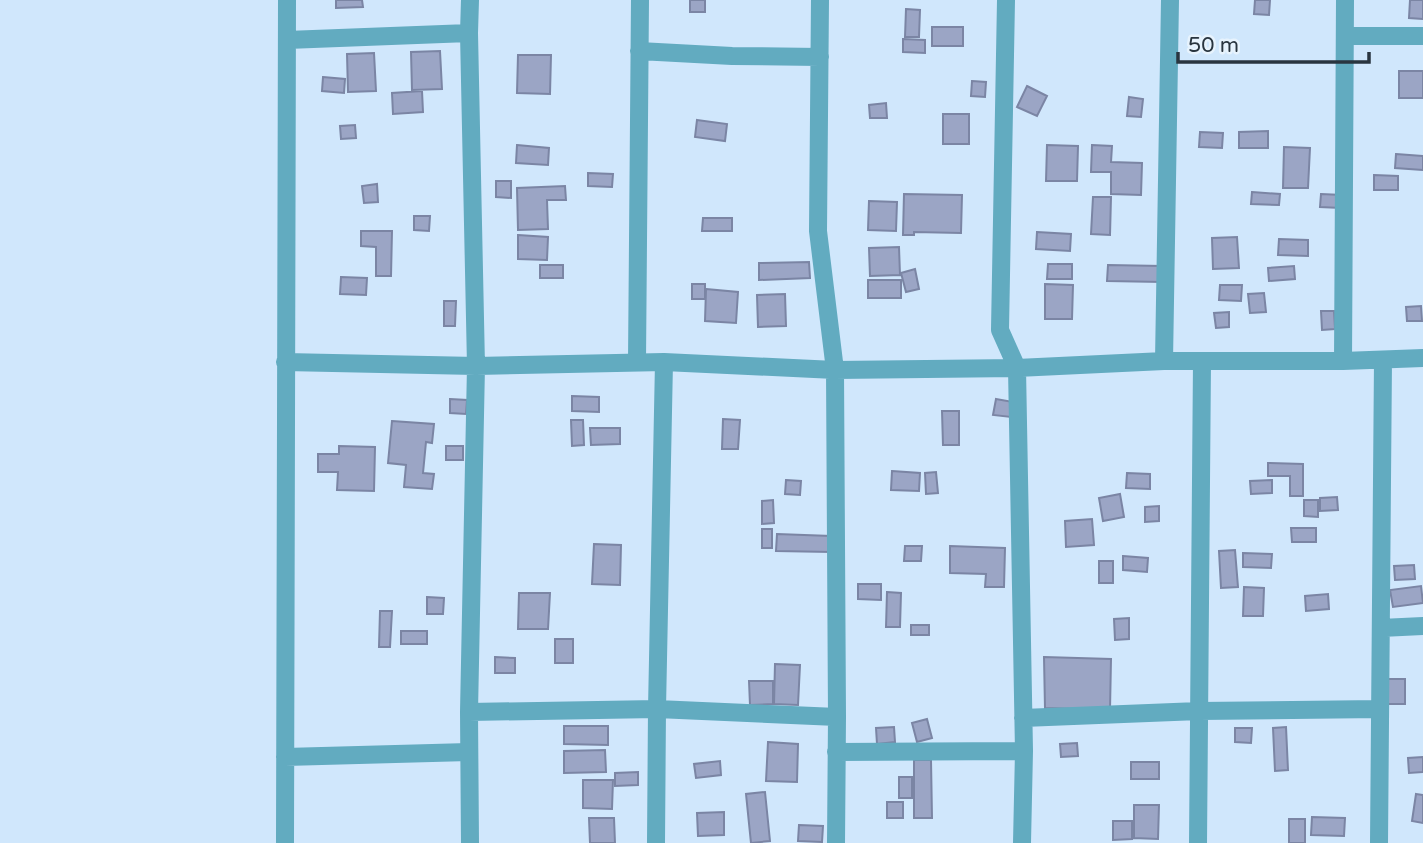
<svg xmlns="http://www.w3.org/2000/svg" width="1423" height="843" viewBox="0 0 1423 843" font-family="'Varela Round',sans-serif">
	<style>
		.building { fill: #9ba5c5; stroke: #7b85a4; stroke-width: 2 }
		.lines { fill: none; stroke-linecap: round; stroke-linejoin: round }
		.street { stroke: #62abc0; stroke-width: 18 }
	</style>
	<rect width="100%" height="100%" fill="#d0e7fc"/>
	<path class="building" d="M336,0H362L363,7L336,8Z
		M690,0H705V12H690Z
		M1255,0H1270L1269,15L1254,14Z
		M1410,0H1423V19L1409,18Z
		M906,9L920,10L919,37H905Z
		M932,27H963V46H932Z
		M903,39L925,40V53L903,52Z
		M440,51L442,89L412,90L411,52Z
		M374,53L376,91L348,92L347,54Z
		M518,55H551L550,94L517,93Z
		M1399,71H1423V98H1399Z
		M323,77L345,79L344,93L322,91Z
		M972,81L986,82L985,97L971,96Z
		M1027,86L1047,96L1037,116L1017,107Z
		M422,91L423,112L393,114L392,93Z
		M1129,97L1143,99L1141,117L1127,116Z
		M886,103L887,118H870L869,105Z
		M943,114H969V144H943Z
		M697,120L727,124L725,141L695,137Z
		M355,125L356,138L341,139L340,126Z
		M1268,131V148H1239V132Z
		M1200,132L1223,133L1222,148L1199,147Z
		M517,145L549,148L548,165L516,163Z
		M1047,145L1078,146L1077,181H1046Z
		M1092,145L1112,146L1111,162L1142,163L1141,195L1111,194V172H1091Z
		M1284,147L1310,148L1308,188H1283Z
		M1396,154L1423,156V170L1395,168Z
		M588,173L613,174L612,187L588,186Z
		M1374,175L1398,176V190H1374Z
		M496,181H511V198L496,197Z
		M377,184L378,202L364,203L362,186Z
		M565,186L566,200H547L548,229L518,230L517,188Z
		M1252,192L1280,194L1279,205L1251,204Z
		M904,194L962,195L961,233L914,232V235H903Z
		M1321,194L1342,195L1341,208L1320,207Z
		M1093,197H1111L1110,235L1091,234Z
		M869,201L897,202L896,231L868,230Z
		M414,216H430L429,231L414,230Z
		M703,218H732V231H702Z
		M361,231H392L391,276H376V247L361,246Z
		M1037,232L1071,234L1070,251L1036,249Z
		M518,235L548,237L547,260L518,259Z
		M1237,237L1239,268L1213,269L1212,238Z
		M1279,239L1308,240V256L1278,255Z
		M899,247L900,275L870,276L869,248Z
		M809,262L810,278L759,280V263Z
		M1048,264H1072V279H1047Z
		M540,265H563V278H540Z
		M1108,265L1162,266V282L1107,281Z
		M1294,266L1295,279L1269,281L1268,268Z
		M915,269L919,289L906,292L901,273Z
		M341,277L367,278L366,295L340,294Z
		M868,280H901V298H868Z
		M692,284H705V299H692Z
		M1045,284L1073,285L1072,319H1045Z
		M1220,285H1242L1241,301L1219,300Z
		M706,289L738,292L736,323L705,321Z
		M1264,293L1266,312L1250,313L1248,294Z
		M785,294L786,326L758,327L757,295Z
		M444,301H456L455,326H444Z
		M1421,306L1422,321H1407L1406,307Z
		M1321,311H1334L1335,329L1322,330Z
		M1229,312V327L1216,328L1214,313Z
		M572,396L599,397V412L572,411Z
		M450,399L467,400L466,414L450,413Z
		M996,399L1013,402L1011,417L993,415Z
		M942,411H959V445H943Z
		M723,419L740,420L738,449H722Z
		M571,420H583L584,445L572,446Z
		M392,421L434,424L432,443L426,442L423,473L434,474L432,489L404,487L406,465L388,463Z
		M590,428H620V444L591,445Z
		M339,446L375,447L374,491L337,490L338,472H318V454H339Z
		M446,446H463V460H446Z
		M1268,463L1303,464V496H1290V476H1268Z
		M892,471L920,473L919,491L891,490Z
		M936,472L938,493L926,494L925,473Z
		M1127,473L1150,474V489L1126,488Z
		M786,480L801,481L800,495L785,494Z
		M1272,480V493L1251,494L1250,481Z
		M1120,494L1124,517L1103,521L1099,498Z
		M1337,497L1338,510L1320,511V498Z
		M773,500L774,523L762,524V501Z
		M1304,500H1318V517L1304,516Z
		M1159,506V521L1145,522V507Z
		M1092,519L1094,545L1066,547L1065,521Z
		M1291,528H1316V542H1292Z
		M762,529H772V548H762Z
		M777,534L831,536V552L776,551Z
		M594,544L621,545L620,585L592,584Z
		M905,546H922L921,561H904Z
		M950,546L1005,548L1004,587H985L986,574L950,573Z
		M1235,550L1238,587L1221,588L1219,551Z
		M1243,553L1272,554L1271,568L1243,567Z
		M1123,556L1148,558L1147,572L1123,570Z
		M1099,561H1113V583H1099Z
		M1414,565L1415,579L1395,580L1394,566Z
		M858,584H881V600L858,599Z
		M1421,586L1423,603L1393,607L1390,590Z
		M1244,587L1264,588L1263,616H1243Z
		M887,592L901,593L900,627H886Z
		M519,593H550L548,629H518Z
		M1328,594L1329,609L1306,611L1305,596Z
		M427,597L444,598L443,614H427Z
		M380,611H392L390,647H379Z
		M1129,618V639L1115,640L1114,619Z
		M911,625H929V635H911Z
		M401,631H427V644H401Z
		M555,639H573V663H555Z
		M495,657L515,658V673H495Z
		M1044,657L1111,659L1110,710L1045,708Z
		M775,664L800,665L798,705L774,704Z
		M1388,679H1405V704H1388Z
		M749,681H773V704L750,705Z
		M927,719L932,738L917,742L912,723Z
		M564,726H608V745L564,744Z
		M894,727L895,742L877,744L876,728Z
		M1286,727L1288,770L1275,771L1273,728Z
		M1235,728H1252L1251,743L1235,742Z
		M768,742L798,744L797,782L766,781Z
		M1077,743L1078,756L1061,757L1060,744Z
		M605,750L606,772L564,773V751Z
		M1423,757V772L1409,773L1408,758Z
		M914,760H931L932,818H914Z
		M720,761L721,775L696,778L694,764Z
		M1131,762H1159V779H1131Z
		M638,772V785L615,786V773Z
		M899,777H912V798H899Z
		M583,780H613L612,809L583,808Z
		M765,792L770,841L751,843L746,794Z
		M1416,794L1423,795V823L1412,821Z
		M887,802H903V818H887Z
		M1134,805H1159L1158,839L1134,838Z
		M724,812V835L698,836L697,813Z
		M1312,817L1345,818L1344,836L1311,835Z
		M589,818H614L615,843H590Z
		M1289,819H1305V843H1289Z
		M1113,821H1132V839L1113,840Z
		M799,825L823,826L822,842L798,841Z"/>
	<g class="lines">
		<path class="street" d="M820,0L818,231L835,370L837,717L836,843
			M1006,0L1000,330L1017,368L1024,751L1022,843
			M1345,36H1423
			M287,40L469,33
			M639,51L732,56L820,57
			M1164,361L1170,0
			M1343,361L1345,0
			M285,362L476,366L664,362L835,370L1017,368L1164,361H1343L1423,358
			M637,362L640,0
			M1381,628L1423,626
			M469,712L657,709L837,717
			M1023,718L1199,711L1380,709
			M836,752L1024,751
			M285,757L469,752
			M285,843L287,0
			M470,843L469,712L476,366L469,33L470,0
			M656,843L657,709L664,362
			M1198,843L1202,361
			M1379,843L1383,360"/>
	</g>
	<path d="M1178 52v10h191v-10" fill="none" stroke="#29353f" stroke-width="3.5"/>
	<text x="1188" y="52" font-size="21" fill="#29353f" stroke="#e7f3fd" stroke-width="5" paint-order="stroke">50 m</text>
</svg>
